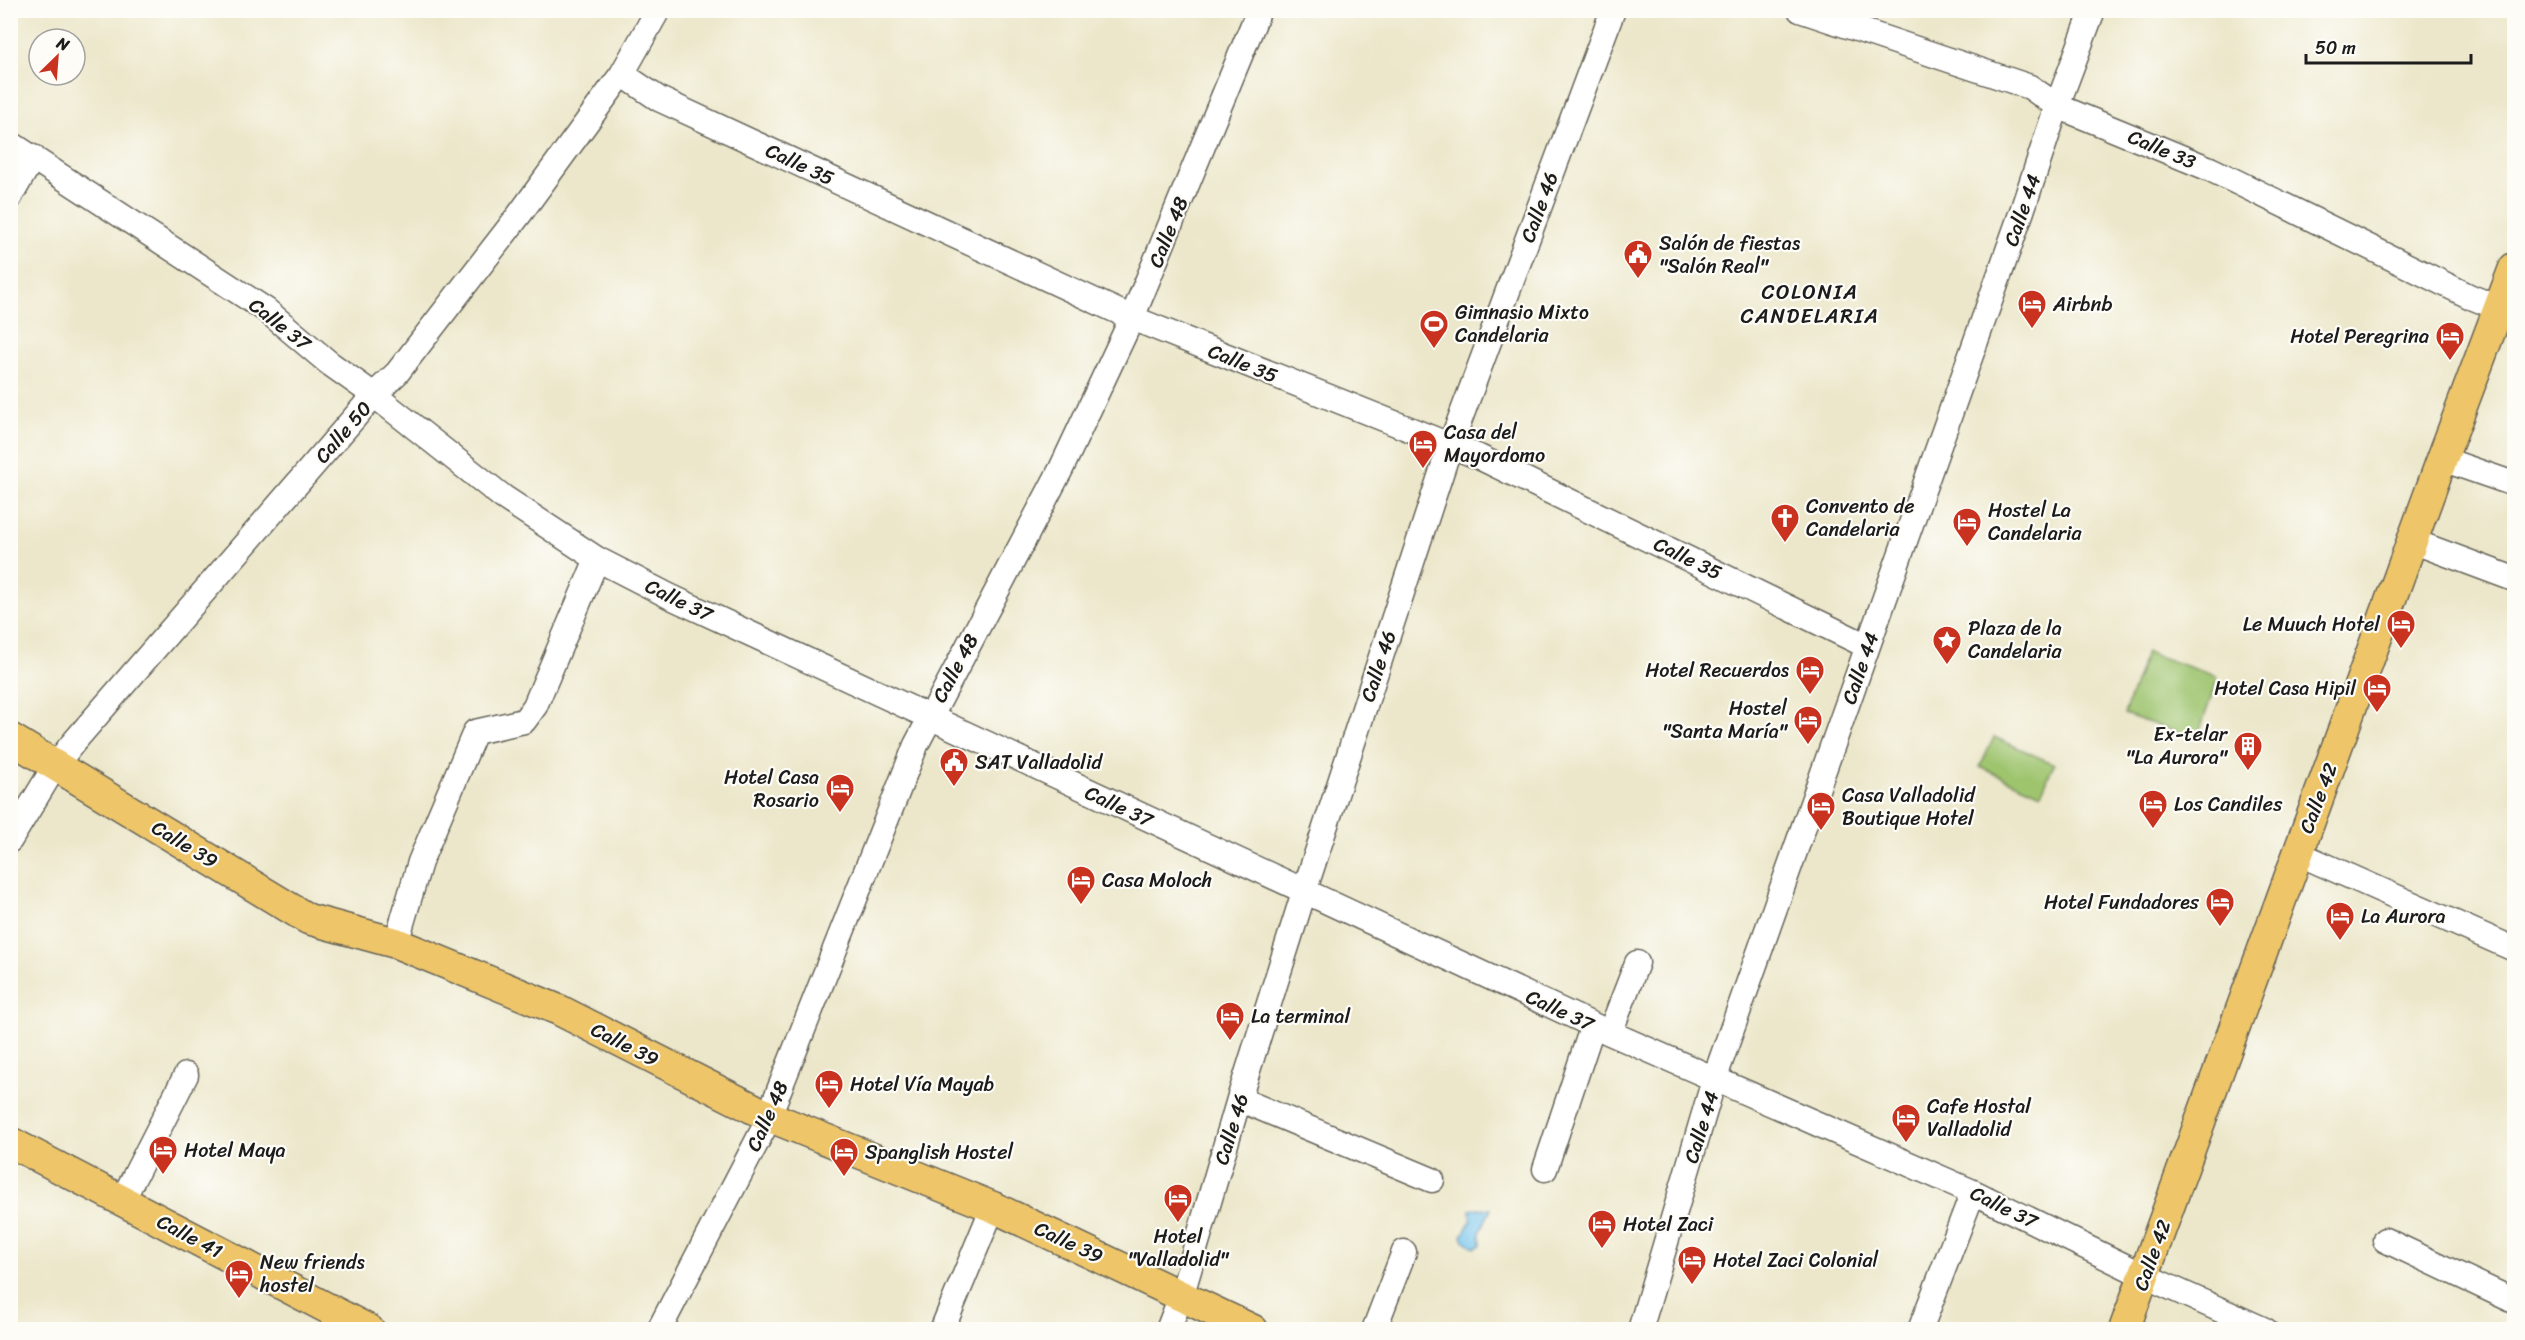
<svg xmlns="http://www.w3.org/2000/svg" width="2525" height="1340" viewBox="0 0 2525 1340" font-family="Sriracha,sans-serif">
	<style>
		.green { fill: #9ec46e; stroke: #5d7045; stroke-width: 1.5 }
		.water { fill: #72c2ed; stroke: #476f84; stroke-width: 1.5 }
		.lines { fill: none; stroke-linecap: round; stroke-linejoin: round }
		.minor-casing { stroke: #656359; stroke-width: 27 }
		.major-casing { stroke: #656359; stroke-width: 33 }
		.minor { stroke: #fff; stroke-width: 24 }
		.major { stroke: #eec569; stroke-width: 30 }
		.labels { text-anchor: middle; stroke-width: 4.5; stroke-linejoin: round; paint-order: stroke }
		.street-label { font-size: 20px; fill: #1c1c1c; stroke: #fdfcf7 }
		.poi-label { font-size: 20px; fill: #1c1c1c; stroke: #fdfcf7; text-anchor: start }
		.neighbourhood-label { font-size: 21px; letter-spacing: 1.5px; fill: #1c1c1c; stroke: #fdfcf7 }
	</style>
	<rect width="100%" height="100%" fill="#fdfcf7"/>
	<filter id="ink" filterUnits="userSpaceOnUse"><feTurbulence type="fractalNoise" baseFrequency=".0167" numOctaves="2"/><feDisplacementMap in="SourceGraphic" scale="12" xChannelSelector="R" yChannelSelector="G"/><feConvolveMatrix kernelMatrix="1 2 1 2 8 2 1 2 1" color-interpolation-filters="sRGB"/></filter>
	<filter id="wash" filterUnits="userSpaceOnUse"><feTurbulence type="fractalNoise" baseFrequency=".008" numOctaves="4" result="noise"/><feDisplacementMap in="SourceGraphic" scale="24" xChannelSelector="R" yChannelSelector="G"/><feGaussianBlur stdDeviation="1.35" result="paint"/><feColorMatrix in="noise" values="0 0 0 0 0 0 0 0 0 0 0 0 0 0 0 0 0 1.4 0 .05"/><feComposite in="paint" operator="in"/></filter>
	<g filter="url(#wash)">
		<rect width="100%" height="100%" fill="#ece7ca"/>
		<path class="green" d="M2146,652L2218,677L2197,739L2124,714Z
			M1994,737L2054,764L2041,794L1980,767Z"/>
		<path class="water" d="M1478,1208L1491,1209L1480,1232L1481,1245L1475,1248L1464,1240L1462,1236L1471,1220L1470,1210Z"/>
	</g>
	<g filter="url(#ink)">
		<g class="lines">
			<g class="minor-casing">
				<path id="minor" d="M1800,10L2030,87L2057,106L2210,169L2471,297L2514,314
					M622,74L659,99L1132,318L1479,457L1867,646
					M10,143L266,310L329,363L374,395L503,497L597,559L669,596L1610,1033L1973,1192L2145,1276L2265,1330
					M10,197L33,157
					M2442,459L2514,484
					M2412,541L2514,579
					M10,840L55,766L73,743L374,395L397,373L519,215L622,74L658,10
					M2297,853L2514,949
					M396,943L420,862L475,732L524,721L535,706L597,559
					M1610,1033L1637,963
					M1239,1099L1432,1180
					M1545,1169L1593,1025
					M122,1201L186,1075
					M2385,1240L2514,1301
					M659,1330L764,1128L916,745L1061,469L1132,318L1259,10
					M942,1330L993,1207
					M1168,1330L1182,1294L1239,1099L1304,892L1450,446L1613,10
					M1374,1330L1404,1252
					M1640,1330L1714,1080L2022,211L2057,106L2093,10
					M1920,1330L1973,1192"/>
			</g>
			<g class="major-casing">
				<path id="major" d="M10,738L308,919L396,943L559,1010L768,1116L993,1207L1253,1330
					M10,1142L369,1330
					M2124,1330L2442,459L2514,268"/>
			</g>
			<use href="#minor" class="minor"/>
			<use href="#major" class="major"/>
		</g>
	</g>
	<defs>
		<g id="civic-pin" transform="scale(1.5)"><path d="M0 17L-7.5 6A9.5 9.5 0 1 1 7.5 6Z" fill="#c8321e" stroke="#fdfcf7"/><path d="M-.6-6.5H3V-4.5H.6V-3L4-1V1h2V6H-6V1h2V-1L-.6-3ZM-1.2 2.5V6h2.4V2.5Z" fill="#fff"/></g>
		<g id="hotel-pin" transform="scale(1.5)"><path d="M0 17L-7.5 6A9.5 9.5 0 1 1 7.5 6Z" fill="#c8321e" stroke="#fdfcf7"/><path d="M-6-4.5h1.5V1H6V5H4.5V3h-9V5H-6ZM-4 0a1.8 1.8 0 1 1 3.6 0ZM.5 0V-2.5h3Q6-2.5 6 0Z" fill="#fff"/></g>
		<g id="stadium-pin" transform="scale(1.5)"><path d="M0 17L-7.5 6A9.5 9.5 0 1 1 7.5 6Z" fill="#c8321e" stroke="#fdfcf7"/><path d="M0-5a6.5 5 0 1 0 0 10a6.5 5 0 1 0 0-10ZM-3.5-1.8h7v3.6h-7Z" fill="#fff"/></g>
		<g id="church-pin" transform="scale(1.5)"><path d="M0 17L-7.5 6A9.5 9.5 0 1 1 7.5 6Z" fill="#c8321e" stroke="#fdfcf7"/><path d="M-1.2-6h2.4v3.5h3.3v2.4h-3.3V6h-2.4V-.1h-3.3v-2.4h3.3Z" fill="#fff"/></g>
		<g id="sight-pin" transform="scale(1.5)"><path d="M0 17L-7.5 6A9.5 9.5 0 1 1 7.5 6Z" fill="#c8321e" stroke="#fdfcf7"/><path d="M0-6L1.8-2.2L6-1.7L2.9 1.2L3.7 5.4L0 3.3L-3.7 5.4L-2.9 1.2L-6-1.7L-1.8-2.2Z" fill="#fff"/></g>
		<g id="building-pin" transform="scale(1.5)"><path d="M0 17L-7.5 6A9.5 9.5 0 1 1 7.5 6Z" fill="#c8321e" stroke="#fdfcf7"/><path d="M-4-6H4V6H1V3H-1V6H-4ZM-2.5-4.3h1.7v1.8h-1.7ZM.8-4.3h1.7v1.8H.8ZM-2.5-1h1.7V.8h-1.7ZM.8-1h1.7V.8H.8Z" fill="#fff"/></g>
	</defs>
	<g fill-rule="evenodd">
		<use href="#civic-pin" x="1638" y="254"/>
		<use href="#hotel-pin" x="2032" y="304"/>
		<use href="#stadium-pin" x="1434" y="324"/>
		<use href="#hotel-pin" x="2450" y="336"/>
		<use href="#hotel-pin" x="1423" y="444"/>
		<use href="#church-pin" x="1785" y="518"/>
		<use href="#hotel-pin" x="1967" y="522"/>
		<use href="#hotel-pin" x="2401" y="624"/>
		<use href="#sight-pin" x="1947" y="640"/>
		<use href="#hotel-pin" x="1810" y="670"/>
		<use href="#hotel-pin" x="2377" y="688"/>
		<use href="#hotel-pin" x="1808" y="720"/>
		<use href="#building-pin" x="2248" y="746"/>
		<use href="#civic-pin" x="954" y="762"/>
		<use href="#hotel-pin" x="840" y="788"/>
		<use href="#hotel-pin" x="2153" y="804"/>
		<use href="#hotel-pin" x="1821" y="806"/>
		<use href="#hotel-pin" x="1081" y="880"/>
		<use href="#hotel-pin" x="2220" y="902"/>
		<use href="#hotel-pin" x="2340" y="916"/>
		<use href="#hotel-pin" x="1230" y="1016"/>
		<use href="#hotel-pin" x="829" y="1084"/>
		<use href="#hotel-pin" x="1906" y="1118"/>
		<use href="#hotel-pin" x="163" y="1150"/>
		<use href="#hotel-pin" x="844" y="1152"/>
		<use href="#hotel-pin" x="1178" y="1198"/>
		<use href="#hotel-pin" x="1602" y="1224"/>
		<use href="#hotel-pin" x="1692" y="1260"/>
		<use href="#hotel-pin" x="239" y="1274"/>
	</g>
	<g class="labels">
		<g class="street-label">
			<text transform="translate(2162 149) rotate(23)" y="7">Calle 33</text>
			<text transform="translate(800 164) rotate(25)" y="7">Calle 35</text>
			<text transform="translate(1539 207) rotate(-70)" y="7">Calle 46</text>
			<text transform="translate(2022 210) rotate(-71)" y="7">Calle 44</text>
			<text transform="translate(1168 232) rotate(-68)" y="7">Calle 48</text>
			<text transform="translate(280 324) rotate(38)" y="7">Calle 37</text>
			<text transform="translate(1243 363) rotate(22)" y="7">Calle 35</text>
			<text transform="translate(343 432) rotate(-49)" y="7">Calle 50</text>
			<text transform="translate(1688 558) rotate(26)" y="7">Calle 35</text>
			<text transform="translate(679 600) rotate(26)" y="7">Calle 37</text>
			<text transform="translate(1378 666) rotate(-72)" y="7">Calle 46</text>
			<text transform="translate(955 668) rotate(-62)" y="7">Calle 48</text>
			<text transform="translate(1860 668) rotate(-71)" y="7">Calle 44</text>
			<text transform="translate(2318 798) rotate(-69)" y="7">Calle 42</text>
			<text transform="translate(1119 806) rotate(25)" y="7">Calle 37</text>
			<text transform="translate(185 844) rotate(31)" y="7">Calle 39</text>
			<text transform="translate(1560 1010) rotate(25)" y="7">Calle 37</text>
			<text transform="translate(625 1044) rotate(27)" y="7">Calle 39</text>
			<text transform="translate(767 1116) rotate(-66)" y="7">Calle 48</text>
			<text transform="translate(1701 1127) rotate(-73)" y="7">Calle 44</text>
			<text transform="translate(1231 1129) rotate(-73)" y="7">Calle 46</text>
			<text transform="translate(2004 1207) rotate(26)" y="7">Calle 37</text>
			<text transform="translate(190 1236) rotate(28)" y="7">Calle 41</text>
			<text transform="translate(1069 1242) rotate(25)" y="7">Calle 39</text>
			<text transform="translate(2152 1255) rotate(-70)" y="7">Calle 42</text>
		</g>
		<g class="poi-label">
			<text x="1659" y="250">Salón de fiestas<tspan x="1659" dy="23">"Salón Real"</tspan></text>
			<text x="2053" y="311">Airbnb</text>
			<text x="1455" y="319">Gimnasio Mixto<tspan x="1455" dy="23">Candelaria</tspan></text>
			<text x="2429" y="343" text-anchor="end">Hotel Peregrina</text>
			<text x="1444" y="439">Casa del<tspan x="1444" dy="23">Mayordomo</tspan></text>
			<text x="1806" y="513">Convento de<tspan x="1806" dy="23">Candelaria</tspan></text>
			<text x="1988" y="517">Hostel La<tspan x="1988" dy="23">Candelaria</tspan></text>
			<text x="2380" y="631" text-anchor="end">Le Muuch Hotel</text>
			<text x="1968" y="635">Plaza de la<tspan x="1968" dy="23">Candelaria</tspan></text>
			<text x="1789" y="677" text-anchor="end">Hotel Recuerdos</text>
			<text x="2356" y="695" text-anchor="end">Hotel Casa Hipil</text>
			<text x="1787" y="715" text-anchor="end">Hostel<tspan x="1787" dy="23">"Santa María"</tspan></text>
			<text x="2227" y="741" text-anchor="end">Ex-telar<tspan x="2227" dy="23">"La Aurora"</tspan></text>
			<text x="975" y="769">SAT Valladolid</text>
			<text x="819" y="784" text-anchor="end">Hotel Casa<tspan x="819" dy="23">Rosario</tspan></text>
			<text x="1842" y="802">Casa Valladolid<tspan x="1842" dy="23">Boutique Hotel</tspan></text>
			<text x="2174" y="811">Los Candiles</text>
			<text x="1102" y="887">Casa Moloch</text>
			<text x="2199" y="909" text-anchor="end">Hotel Fundadores</text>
			<text x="2361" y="923">La Aurora</text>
			<text x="1251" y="1023">La terminal</text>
			<text x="850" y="1091">Hotel Vía Mayab</text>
			<text x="1927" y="1113">Cafe Hostal<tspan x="1927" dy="23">Valladolid</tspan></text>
			<text x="184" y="1157">Hotel Maya</text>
			<text x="865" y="1159">Spanglish Hostel</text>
			<text x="1623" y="1231">Hotel Zaci</text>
			<text x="1178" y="1243" text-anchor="middle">Hotel<tspan x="1178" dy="23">"Valladolid"</tspan></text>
			<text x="1713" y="1267">Hotel Zaci Colonial</text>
			<text x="260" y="1269">New friends<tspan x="260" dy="23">hostel</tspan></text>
		</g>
		<g class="neighbourhood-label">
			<text x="1810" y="299">COLONIA<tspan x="1810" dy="24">CANDELARIA</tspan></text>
		</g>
	</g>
	<rect width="2525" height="1340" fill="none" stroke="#fdfcf7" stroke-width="36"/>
	<g transform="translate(57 57) rotate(25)"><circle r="28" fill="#fdfcf7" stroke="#a3a29f" stroke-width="1.5"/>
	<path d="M0-4.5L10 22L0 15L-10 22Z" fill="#c8321e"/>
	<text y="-9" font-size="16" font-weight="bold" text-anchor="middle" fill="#1c1c1c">N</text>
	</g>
	<path d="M2306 54v9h165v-9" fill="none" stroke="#1c1c1c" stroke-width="3"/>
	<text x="2315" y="54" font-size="18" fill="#1c1c1c" stroke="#fdfcf7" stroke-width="4.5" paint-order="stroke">50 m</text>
</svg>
